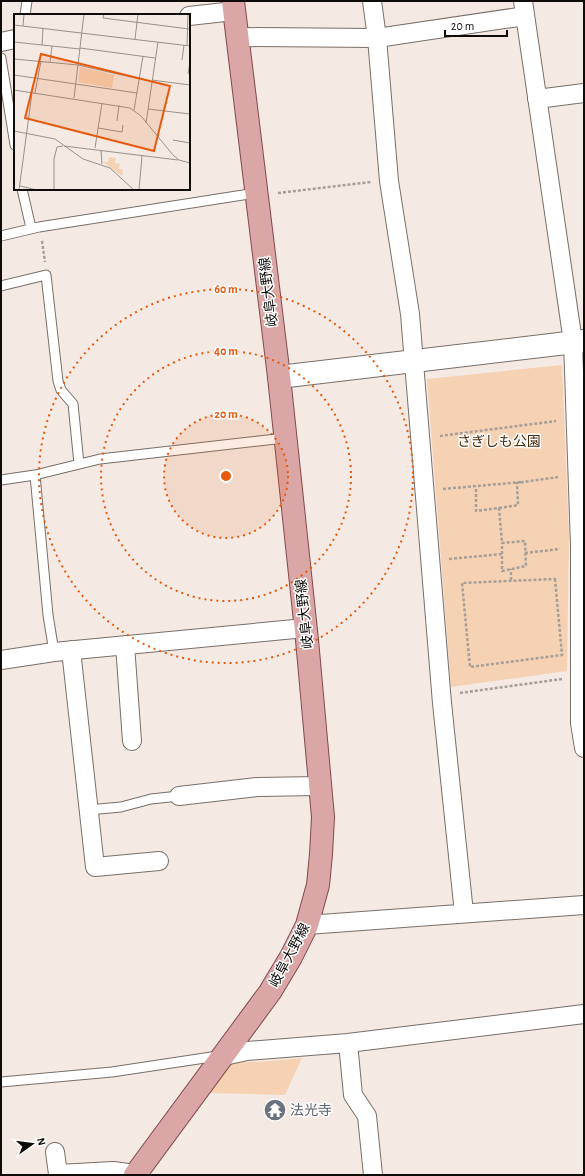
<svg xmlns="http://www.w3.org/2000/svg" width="585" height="1176" viewBox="0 0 585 1176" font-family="'Alegreya Sans','Noto Sans JP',sans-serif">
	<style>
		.green { fill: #f6d2b4 }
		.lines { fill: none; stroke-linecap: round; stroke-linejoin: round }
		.service-casing { stroke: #776f69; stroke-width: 11 }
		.minor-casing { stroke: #776f69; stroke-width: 20 }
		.tertiary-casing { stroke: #776f69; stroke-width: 24 }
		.primary-casing { stroke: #844948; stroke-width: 24 }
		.path { stroke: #a69f99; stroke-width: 2.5; stroke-dasharray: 3 2; stroke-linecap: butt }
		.service { stroke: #fff; stroke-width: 9 }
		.minor { stroke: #fff; stroke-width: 18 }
		.tertiary { stroke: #fff; stroke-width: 22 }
		.primary { stroke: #dba6a6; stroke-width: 22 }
		.ring { fill: none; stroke: #e8590c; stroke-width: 2; stroke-dasharray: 2 4 }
		.labels { text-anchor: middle; stroke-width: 3; stroke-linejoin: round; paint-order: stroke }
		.street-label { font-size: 14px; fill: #0e0b09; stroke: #fff }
		.park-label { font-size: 14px; fill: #462a0f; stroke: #fff }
		.worship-label { font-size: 14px; fill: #5b616d; stroke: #fff; text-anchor: start }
		.inset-road { fill: none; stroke: #98918c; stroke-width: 1 }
		.view { fill: #e8590c; fill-opacity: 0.15; stroke: #e8590c; stroke-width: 2 }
		.inset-edge { fill: none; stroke: #0e0b09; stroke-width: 2 }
		.centre { fill: #e8590c; stroke: #fff; stroke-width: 2 }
		.ring-label { font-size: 12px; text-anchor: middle; font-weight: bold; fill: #e8590c; stroke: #fff; stroke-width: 3; stroke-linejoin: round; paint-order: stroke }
	</style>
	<rect width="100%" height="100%" fill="#f4eae3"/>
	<path class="green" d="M562,365L569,536L567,671L451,687L427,379Z
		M302,1058L285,1095L210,1093L232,1061L257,1062Z"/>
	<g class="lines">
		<g class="service-casing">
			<path id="service" d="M25,15L27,1
				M1,58L15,145
				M22,189L31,228
				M1,236L39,227L256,193
				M1,286L46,275L58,381L61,390L73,404L79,464
				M35,475L48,615L54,652
				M1,480L35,475L100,459L285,438
				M88,810L121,807L151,799L179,796
				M1,1082L112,1072L218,1056"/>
		</g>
		<g class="minor-casing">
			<path id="minor" d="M372,1L377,38L389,181L410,314L442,703L464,913
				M523,1L573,342L580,546V723L584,748
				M189,16L234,11
				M237,37L377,38L525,16
				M1,42L15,39
				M537,99L584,93
				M125,645L132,741
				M71,650L95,867L159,861
				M1,660L54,652L305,628
				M179,796L257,787L320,786
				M307,925L584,905
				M348,1043L353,1095L367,1116L373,1175
				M224,1056L247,1051L348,1043L584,1014
				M55,1152L58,1174L113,1171L135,1174"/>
		</g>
		<g class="tertiary-casing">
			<path id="tertiary" d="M279,377L584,341"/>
		</g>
		<g class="primary-casing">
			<path id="primary" d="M135,1175L270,992L291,957L307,925L318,885L321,854L323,817L307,640L279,377L233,1"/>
		</g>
		<path class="path" d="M278,193L371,182
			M42,241L45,262
			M440,436L556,421
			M443,489L522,482
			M476,489V511L499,508L502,543L525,541L526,566L502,571V543
			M499,508L518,505L517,483L558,477
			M525,553L560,549
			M449,559L502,554
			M555,579L562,655L470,667L462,583Z
			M511,580V569
			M460,693L562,679"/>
		<use href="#service" class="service"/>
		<use href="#minor" class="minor"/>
		<use href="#tertiary" class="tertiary"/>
		<use href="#primary" class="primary"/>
	</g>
	<circle cx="226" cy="476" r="62" fill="#e8590c" fill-opacity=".12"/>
	<g class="ring">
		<circle cx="226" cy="476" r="62"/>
		<circle cx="226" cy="476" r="125"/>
		<circle cx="226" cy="476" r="187"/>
	</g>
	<defs>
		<g id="temple-disc" transform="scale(1.15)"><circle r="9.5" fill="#6b7280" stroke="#fff"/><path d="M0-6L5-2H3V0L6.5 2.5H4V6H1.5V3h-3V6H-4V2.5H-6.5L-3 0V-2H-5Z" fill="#fff"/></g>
	</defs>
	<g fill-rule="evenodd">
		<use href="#temple-disc" x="275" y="1110"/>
	</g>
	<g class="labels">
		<g class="street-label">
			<text transform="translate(268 292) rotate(-97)" y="5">岐阜大野線</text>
			<text transform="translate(304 614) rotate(-96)" y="5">岐阜大野線</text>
			<text transform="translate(289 955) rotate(-62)" y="5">岐阜大野線</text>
		</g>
		<g class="park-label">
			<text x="499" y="446">さぎしも公園</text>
		</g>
		<g class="worship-label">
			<text x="290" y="1115">法光寺</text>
		</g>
	</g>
	<g transform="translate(14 14)">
		<rect width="176" height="176" fill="#f4eae3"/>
		<path d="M66,53L100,61L98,74L64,68ZM95,143L102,144L101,149L106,150L105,155L109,156L108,162L89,148H94Z" fill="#f6d2b4"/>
		<path class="inset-road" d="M90,0L89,4L175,15M0,11L176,32M9,12L10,0M121,25L124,0M0,28L66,35M28,31L29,14M173,32L174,0M66,34L141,44M0,45L64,51L126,65M168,46L170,31M36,48L38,32M174,60L176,48M0,61L123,79M138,66L176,71M0,76L116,94L127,102L159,141L165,146L176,149M21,79L27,47M60,84L70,0M134,95L176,100M120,96L129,42M103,107L105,91M132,109L144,28M84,114L108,118L109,111M0,117L41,125L69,145L96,154L120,176M159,126L176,129M50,132L164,146M81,134L88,89M87,136L88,150M6,172L23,176M5,176L18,79M40,176V145L43,133L49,132M125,176L128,142"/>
		<path class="view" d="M27,40L156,72L140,137L11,104Z"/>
		<rect width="176" height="176" class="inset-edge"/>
	</g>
	<circle cx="226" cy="476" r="6" class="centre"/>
	<g class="ring-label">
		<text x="226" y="293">60 m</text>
		<text x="226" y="355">40 m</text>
		<text x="226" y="418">20 m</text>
	</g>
	<rect width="585" height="1176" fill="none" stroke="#0e0b09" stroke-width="4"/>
	<g transform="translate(32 1144) rotate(76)" stroke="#ffffff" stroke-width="3" paint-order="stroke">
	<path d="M0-3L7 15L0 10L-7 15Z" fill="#0e0b09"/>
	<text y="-6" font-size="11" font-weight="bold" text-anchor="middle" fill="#0e0b09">N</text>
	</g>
	<path d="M445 30v6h62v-6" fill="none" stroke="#0e0b09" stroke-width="2"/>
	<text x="451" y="30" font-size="12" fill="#0e0b09" stroke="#ffffff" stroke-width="3" paint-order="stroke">20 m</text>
</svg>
